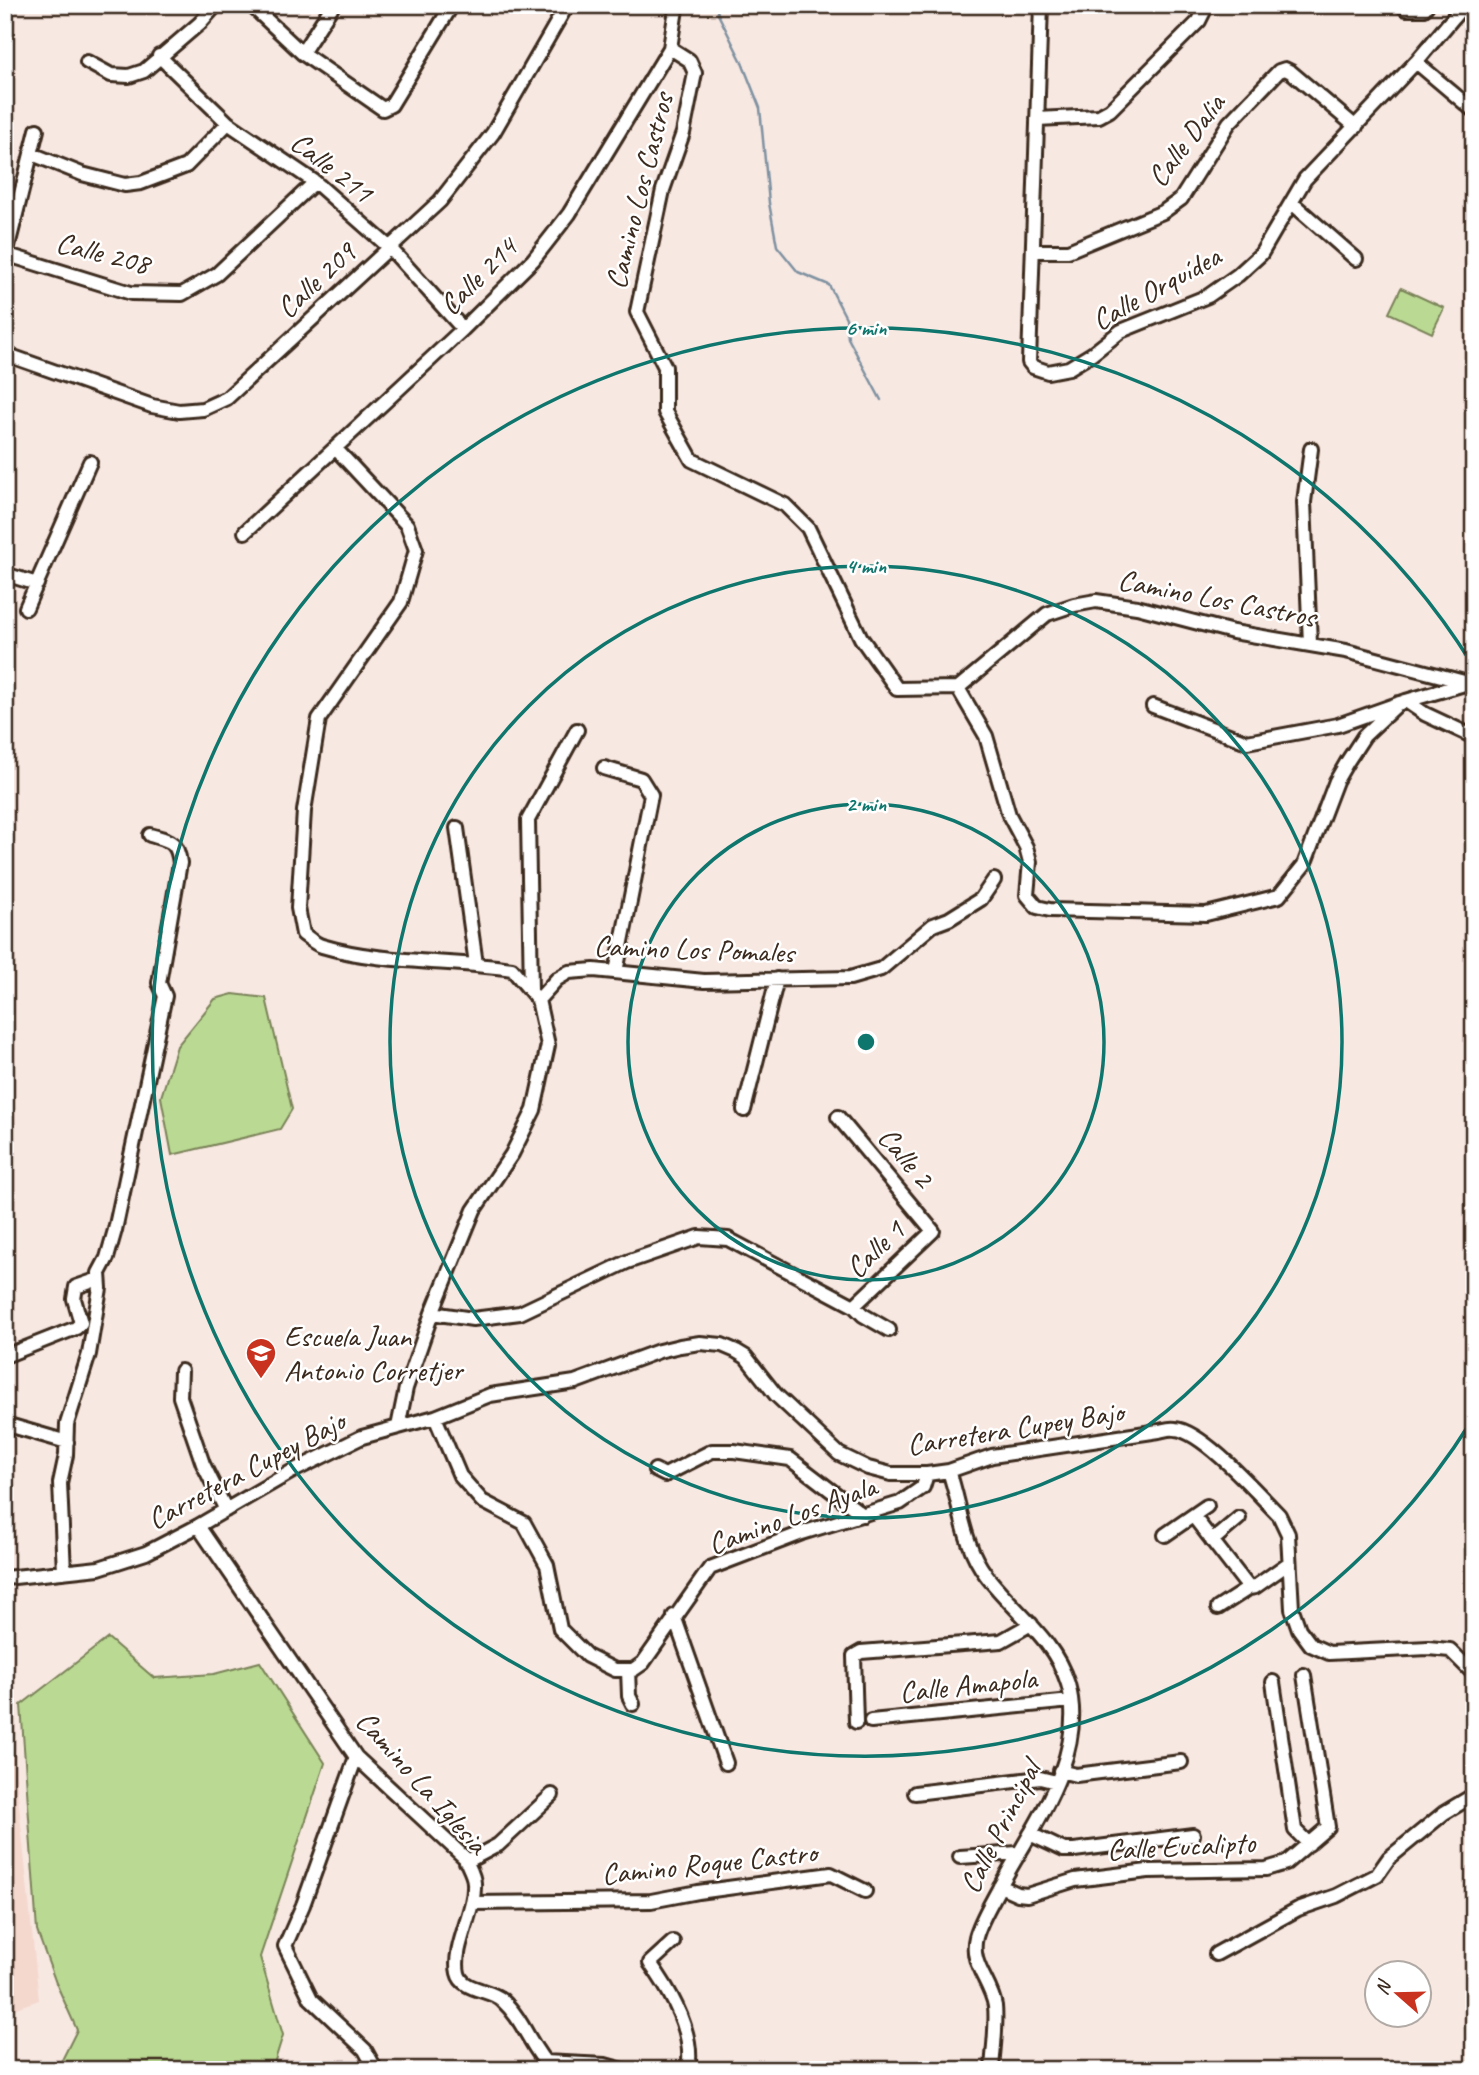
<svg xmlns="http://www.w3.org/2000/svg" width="1479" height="2075" viewBox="0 0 1479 2075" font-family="Caveat,sans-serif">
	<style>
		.built { fill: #f4d8ce }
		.green { fill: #bada93; stroke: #7a8258; stroke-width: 2 }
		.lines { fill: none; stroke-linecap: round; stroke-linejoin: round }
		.stream { stroke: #7e91a0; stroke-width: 2.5 }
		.minor-casing { stroke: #3b2a1e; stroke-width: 18 }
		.minor { stroke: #fff; stroke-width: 12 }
		.ring { fill: none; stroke: #0f766e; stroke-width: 3.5 }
		.labels { text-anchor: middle; stroke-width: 5; stroke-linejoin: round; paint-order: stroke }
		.street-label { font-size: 30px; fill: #3b2a1e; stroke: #fff }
		.poi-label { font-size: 30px; fill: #3b2a1e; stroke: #fff; text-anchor: start }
		.centre { fill: #0f766e; stroke: #fff; stroke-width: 3.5 }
		.ring-label { font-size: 21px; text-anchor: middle; font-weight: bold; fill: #0f766e; stroke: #fff; stroke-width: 5; stroke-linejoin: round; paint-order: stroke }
	</style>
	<rect width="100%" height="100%" fill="#f8e8e2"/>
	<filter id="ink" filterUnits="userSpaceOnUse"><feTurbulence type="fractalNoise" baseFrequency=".0143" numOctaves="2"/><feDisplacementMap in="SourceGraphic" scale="14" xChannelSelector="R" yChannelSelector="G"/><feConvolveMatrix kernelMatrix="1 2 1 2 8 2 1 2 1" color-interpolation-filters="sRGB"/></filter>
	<g filter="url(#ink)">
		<path class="built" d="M5,1668L39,2000L5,2012Z"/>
		<path class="green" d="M1401,288L1444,308L1432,333L1389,313Z
			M233,994L266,998L292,1109L280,1129L172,1155L161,1097L177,1046L215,999Z
			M108,1638L154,1678L214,1674L260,1662L325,1763L260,1957L283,2035L272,2070H57L77,2030L56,1983L37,1931L21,1705Z"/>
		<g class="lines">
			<path class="stream" d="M716,5L718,14L741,60L760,108L769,203L777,246L798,272L829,285L846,318L848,338L881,400"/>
			<g class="minor-casing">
				<path id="minor" d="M251,5L302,53L383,109L391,105L452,5
					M1041,5L1029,362L1033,367L1048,372L1069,368L1092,354L1121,331L1208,296L1238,275L1261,254L1305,179L1416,62L1464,5
					M1402,5L1406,9H1424L1427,5
					M670,48L689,60L695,73L683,133L663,190L637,312L665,367V412L692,460L785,505L808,528L861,638L897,689L958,688L1047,614L1074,605L1096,601L1137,607L1233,632L1346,651L1468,683L1474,681
					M302,53L333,5
					M159,56L228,123L315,182L390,248L463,329
					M87,62L111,75L129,76L144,71L200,23L216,5
					M1416,62L1474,111
					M1037,119L1099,116L1110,110L1199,21L1207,5
					M32,154L82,174L125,185L141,183L186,166L228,123
					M1292,203L1356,259
					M1033,251H1068L1163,212L1181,199L1229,123L1279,71L1285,69L1291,72L1356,127
					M5,254L131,293L182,294L217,274L315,182
					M5,258L37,130
					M5,354L152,406L179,411L203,409L227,398L440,201L493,133L567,5
					M335,448L407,525L416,550L401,602L319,719L304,811L298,908L303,934C309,938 315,944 322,946C382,964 449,960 512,969L538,1000L548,1045L534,1110L512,1154L474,1210L432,1313L406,1388L398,1427
					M245,532L463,329L533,260L569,214L670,48L676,9L674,5
					M5,574L37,584
					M26,608L90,462
					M1310,644L1304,502L1311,449
					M958,688L986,736L1009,815L1026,847L1030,862L1027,895L1037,907L1050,910L1206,914L1279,896L1304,865L1336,781L1347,762L1364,736L1399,703
					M1406,701L1425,714L1474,737
					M1153,706L1247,742L1338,725L1406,701L1468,683
					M604,768L641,779L651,795L616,972
					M457,828L476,964
					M531,991L528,820L577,730
					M538,1000L557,979L569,972L594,970L704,981L850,978L881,969L933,925L949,919L981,899L994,880
					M744,1110L777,979
					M838,1117L933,1231L854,1306
					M432,1313L473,1319L520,1313L627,1262L699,1237L728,1239L854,1306L863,1315L889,1330
					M5,1356L76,1328L81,1323L74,1299L76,1287L99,1279
					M181,1371L180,1397L203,1464L226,1510
					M435,1417L460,1476L482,1501L524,1523L547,1565L560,1629L587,1656L615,1670H633L643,1663L710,1568L802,1533L900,1503L923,1487L927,1474
					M5,1424L67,1442
					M655,1470L665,1475L712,1451H734L790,1459L863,1515
					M949,1471C961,1506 963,1545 986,1575C1014,1612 1054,1638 1068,1684C1089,1758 1028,1832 996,1894C989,1907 980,1922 976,1937C969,1964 991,1981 995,2006C997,2026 993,2050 992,2070
					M1194,1517L1249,1588L1255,1587L1289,1563
					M198,1526L356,1757L465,1858C468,1866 474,1875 474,1883C476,1910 452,1947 458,1973C462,1991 490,1989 502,2000C524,2020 531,2049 552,2070
					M1165,1535L1207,1506
					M1212,1541L1239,1518
					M64,1572L60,1483L66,1455L67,1424L89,1354L100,1288L99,1273L107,1258L115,1230L165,996L159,983L180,863C177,840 170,841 150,835
					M5,1578L99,1568L146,1553L198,1526L291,1472L362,1437L435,1417L490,1395L575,1382L659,1351L680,1346L700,1343L722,1345L736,1351L746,1357L776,1395L839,1454L868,1468L891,1474H927L949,1471L992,1456L1159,1431C1164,1430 1170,1428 1175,1429C1203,1431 1259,1495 1279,1515L1288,1534L1292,1609L1299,1629L1311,1645L1329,1653L1428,1648L1450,1650L1474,1674
					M1218,1608L1249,1588
					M674,1616L726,1763
					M628,1670L629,1696L633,1704
					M1273,1682L1295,1830L1309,1844
					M871,1721L1071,1701
					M856,1722L854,1656L861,1652L1001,1641L1031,1624
					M356,1757L303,1905L285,1946L311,1999L365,2050L376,2070
					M1060,1771L1076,1775L1181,1762
					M915,1793L1040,1778L1056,1782
					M1030,1834L1064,1850H1074L1193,1835
					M960,1857L1018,1853
					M466,1862L498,1845L552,1795
					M1000,1886L1018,1894L1027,1895L1075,1880L1148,1871L1266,1869L1286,1863L1328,1827L1304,1675
					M472,1903L651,1901L698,1892L831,1874L865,1891
					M673,1942L650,1963C671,1992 695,2033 688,2070
					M1216,1954L1298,1909L1336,1896L1377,1875L1389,1858L1444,1813L1474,1795
					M544,2062L605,2065L623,2070"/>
			</g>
			<use href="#minor" class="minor"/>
		</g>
	</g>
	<g class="ring">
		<circle cx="866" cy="1042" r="238"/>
		<circle cx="866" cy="1042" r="476"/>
		<path d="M1472 1420A714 714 0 1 1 1472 664"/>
	</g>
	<defs>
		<g id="school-pin" transform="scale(1.575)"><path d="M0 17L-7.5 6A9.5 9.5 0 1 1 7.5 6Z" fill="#c8321e" stroke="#fff"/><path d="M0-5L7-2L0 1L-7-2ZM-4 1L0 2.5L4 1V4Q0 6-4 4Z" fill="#fff"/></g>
	</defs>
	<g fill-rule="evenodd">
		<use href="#school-pin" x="261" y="1353"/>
	</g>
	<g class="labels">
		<g class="street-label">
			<text transform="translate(1186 140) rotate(-53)" y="10">Calle Dalia</text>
			<text transform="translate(332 167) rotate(38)" y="10">Calle 211</text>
			<text transform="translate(639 191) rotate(-76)" y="10">Camino Los Castros</text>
			<text transform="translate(103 253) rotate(14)" y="10">Calle 208</text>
			<text transform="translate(478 276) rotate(-45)" y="10">Calle 214</text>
			<text transform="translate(316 280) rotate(-43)" y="10">Calle 209</text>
			<text transform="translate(1156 288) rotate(-29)" y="10">Calle Orquídea</text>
			<text transform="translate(1217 598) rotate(11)" y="10">Camino Los Castros</text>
			<text transform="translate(694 949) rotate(2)" y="10">Camino Los Pomales</text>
			<text transform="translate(906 1157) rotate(50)" y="10">Calle 2</text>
			<text transform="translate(875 1249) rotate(-44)" y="10">Calle 1</text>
			<text transform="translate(1015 1428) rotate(-9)" y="10">Carretera Cupey Bajo</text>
			<text transform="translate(246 1470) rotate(-28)" y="10">Carretera Cupey Bajo</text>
			<text transform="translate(792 1515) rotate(-20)" y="10">Camino Los Ayala</text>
			<text transform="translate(968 1685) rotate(-6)" y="10">Calle Amapola</text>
			<text transform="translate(422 1782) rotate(48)" y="10">Camino La Iglesia</text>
			<text transform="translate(1000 1827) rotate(-63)" y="10">Calle Principal</text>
			<text transform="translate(1181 1846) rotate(-3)" y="10">Calle Eucalipto</text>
			<text transform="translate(709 1863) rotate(-6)" y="10">Camino Roque Castro</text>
		</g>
		<g class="poi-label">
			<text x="284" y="1346">Escuela Juan<tspan x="284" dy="34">Antonio Corretjer</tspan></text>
		</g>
	</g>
	<circle cx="866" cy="1042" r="10" class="centre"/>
	<g class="ring-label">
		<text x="866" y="335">6 min</text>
		<text x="866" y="573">4 min</text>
		<text x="866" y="811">2 min</text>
	</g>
	<rect width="1479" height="2075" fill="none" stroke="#fff" stroke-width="28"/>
	<rect x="14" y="14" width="1451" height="2047" fill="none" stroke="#3b2a1e" stroke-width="2.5" filter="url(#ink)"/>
	<g transform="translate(1398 1994) rotate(290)"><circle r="33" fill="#ffffff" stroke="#b1aaa5" stroke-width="2"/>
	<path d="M0-5L12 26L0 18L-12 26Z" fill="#c8321e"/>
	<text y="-10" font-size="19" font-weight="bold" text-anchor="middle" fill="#3b2a1e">N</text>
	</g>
</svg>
